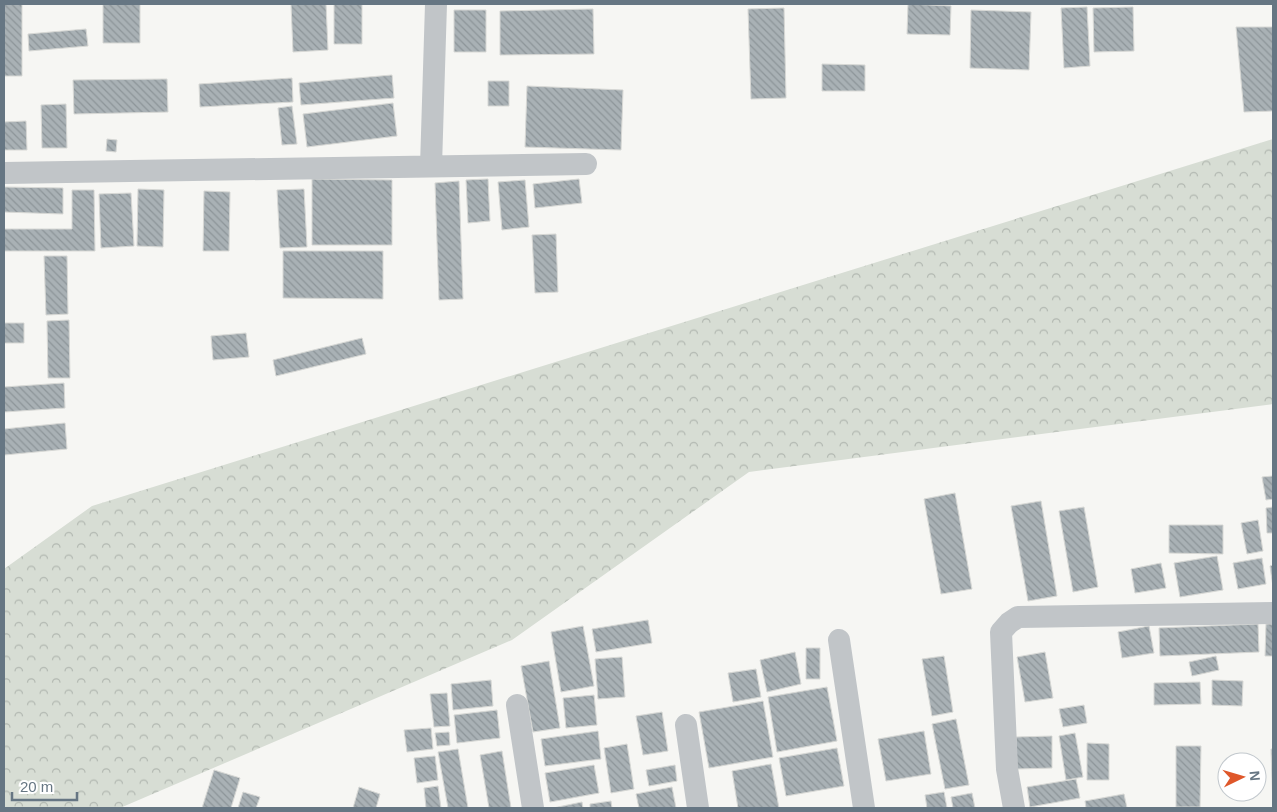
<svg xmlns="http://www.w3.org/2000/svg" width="1277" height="812" viewBox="0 0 1277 812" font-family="Helvetica,sans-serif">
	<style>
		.forest { fill: url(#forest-crowns) }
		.building { fill: url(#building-back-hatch); stroke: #d7d8d5 }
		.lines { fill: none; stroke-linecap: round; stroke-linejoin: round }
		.minor { stroke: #c1c5c8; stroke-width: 22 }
	</style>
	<defs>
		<pattern id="forest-crowns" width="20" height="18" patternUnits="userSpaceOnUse" patternTransform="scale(1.25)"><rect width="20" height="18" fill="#d7ddd4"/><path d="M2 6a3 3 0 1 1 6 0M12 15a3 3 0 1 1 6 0" fill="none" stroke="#b2b8b1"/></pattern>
		<pattern id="building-back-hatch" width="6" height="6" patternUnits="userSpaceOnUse" patternTransform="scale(1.25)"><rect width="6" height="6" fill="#a9b1b5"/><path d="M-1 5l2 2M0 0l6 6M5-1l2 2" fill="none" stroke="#8d9599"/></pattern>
	</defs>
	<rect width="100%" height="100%" fill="#f6f6f3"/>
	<path class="forest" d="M1273,139V404L749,472L512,640L120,808H4V569L92,506Z"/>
	<path class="building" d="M4,4H22V76H4Z
		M103,4H140V43H103Z
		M291,4H326L328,50L293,52Z
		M334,4H362V44H334Z
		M908,4L951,6L950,35L907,34Z
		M1087,7L1090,66L1064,68L1061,8Z
		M1133,7L1134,51L1094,52L1093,8Z
		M784,8L786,98L751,99L748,9Z
		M593,9L594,54L500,55V11Z
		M454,10H486V52H454Z
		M971,10L1031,12L1029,70L970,68Z
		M1236,27H1273V111L1244,112Z
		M86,29L88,46L29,51L28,34Z
		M822,64L865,65V91H822Z
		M392,75L394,98L301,105L299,83Z
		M292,78L293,102L200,107L199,84Z
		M167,79L168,112L74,114L73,80Z
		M488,81H509V106H488Z
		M527,86L623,90L621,150L525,147Z
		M393,103L397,136L307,147L303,114Z
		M66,104L67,148H42L41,105Z
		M292,106L297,144L282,145L278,108Z
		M26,121L27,150H4V122Z
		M107,139L117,140L116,152L106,151Z
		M312,179L392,180V245H312Z
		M488,179L490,221L468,223L466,180Z
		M579,179L582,203L535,208L533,184Z
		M525,180L529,227L502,230L498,182Z
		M459,181L463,299L439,300L435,183Z
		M4,187L63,188V214L4,212Z
		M138,189L164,190L163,247L137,246Z
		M304,189L307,247L280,248L277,190Z
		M72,190H94L95,251H4V229H72Z
		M204,191L230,192L229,251H203Z
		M131,193L134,246L101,248L99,194Z
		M556,234L558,292L535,293L532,235Z
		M283,251H383V299L283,298Z
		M44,256H67L68,314L46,315Z
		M69,320L70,378H48L47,321Z
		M4,323H24V343H4Z
		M246,333L249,357L213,360L211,336Z
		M362,338L366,354L276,376L273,360Z
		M64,383L65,408L4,412V387Z
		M65,423L67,449L4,455V429Z
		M1273,476V499L1266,500L1262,477Z
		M955,493L972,589L941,594L924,499Z
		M1041,501L1057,596L1028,601L1011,506Z
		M1084,507L1098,587L1073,592L1059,511Z
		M1273,507V533H1267L1266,508Z
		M1258,520L1263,551L1247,554L1241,523Z
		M1169,525H1223V554L1169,553Z
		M1217,556L1223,590L1180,597L1174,563Z
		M1262,558L1266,584L1238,589L1233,563Z
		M1161,563L1166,588L1135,593L1131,569Z
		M1273,565V587L1270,566Z
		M648,620L652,643L596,652L592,629Z
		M1258,624L1259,652L1160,656L1159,628Z
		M1266,624H1273V656H1265Z
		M583,626L594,686L561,692L551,632Z
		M1149,626L1154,653L1122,658L1118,632Z
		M806,648H820V679H806Z
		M795,652L801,684L767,692L760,660Z
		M1045,652L1053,698L1025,702L1017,657Z
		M944,656L953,712L932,716L922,659Z
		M1216,656L1219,670L1192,676L1189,662Z
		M622,657L625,697L598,699L595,659Z
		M549,661L560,728L533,732L521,666Z
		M756,669L761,697L733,702L728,673Z
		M491,680L493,706L453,710L451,684Z
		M1212,680L1243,681L1242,706L1212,705Z
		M1200,682L1201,704L1154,705V683Z
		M827,687L837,741L777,752L768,697Z
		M447,693L450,726L434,727L430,694Z
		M594,695L597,725L566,728L563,698Z
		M763,701L773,757L709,768L699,712Z
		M1084,705L1087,723L1063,727L1059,709Z
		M497,710L500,738L457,743L454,715Z
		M662,712L668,751L643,755L636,716Z
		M956,719L969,785L945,789L932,724Z
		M431,728L433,749L407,752L404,730Z
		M598,731L601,759L545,766L541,739Z
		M924,731L931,774L886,781L878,739Z
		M449,732L450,745L437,746L435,733Z
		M1075,733L1083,777L1066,780L1059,736Z
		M1052,736V768L1017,769L1016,737Z
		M1087,743L1109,744V780H1087Z
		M627,744L634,789L611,793L604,748Z
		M1176,746H1201L1200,807H1176Z
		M837,748L844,786L786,796L779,758Z
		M458,749L468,808H448L438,752Z
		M1271,749H1273V808Z
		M502,751L511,808H489L480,755Z
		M435,756L438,780L417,783L414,758Z
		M771,764L779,808H738L732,771Z
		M594,765L599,793L550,802L545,773Z
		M675,765L677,781L649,786L646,770Z
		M214,770L240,778L231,808H202Z
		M1076,779L1080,798L1030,807L1027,787Z
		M438,786L441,808H426L424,788Z
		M359,787L380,794L376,808H353Z
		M672,787L676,808H639L636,794Z
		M243,792L260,797L256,808H238Z
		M944,792L947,808H927L925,795Z
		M972,793L975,808H953L951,797Z
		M1124,794L1127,808H1086L1085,801Z
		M611,801L612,808H590V804Z
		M582,802L583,808H553Z"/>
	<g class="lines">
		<path class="minor" d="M431,166L436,4
			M4,173L586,164
			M839,640L864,808
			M517,705L533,808
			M686,725L698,808
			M1014,808L1007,769L1001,632L1009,623L1018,617L1273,613"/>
	</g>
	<rect width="1277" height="812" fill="none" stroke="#667683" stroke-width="10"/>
	<g transform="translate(1242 777) rotate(85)"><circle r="24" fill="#ffffff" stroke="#c2c8cd"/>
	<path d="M0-4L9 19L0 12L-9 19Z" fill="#df572a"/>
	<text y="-8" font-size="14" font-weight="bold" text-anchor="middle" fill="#667683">N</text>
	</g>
	<path d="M12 792v8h65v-8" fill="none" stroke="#667683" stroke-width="2.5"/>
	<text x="20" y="792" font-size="15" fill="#667683" stroke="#ffffff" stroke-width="4" paint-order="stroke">20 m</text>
</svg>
